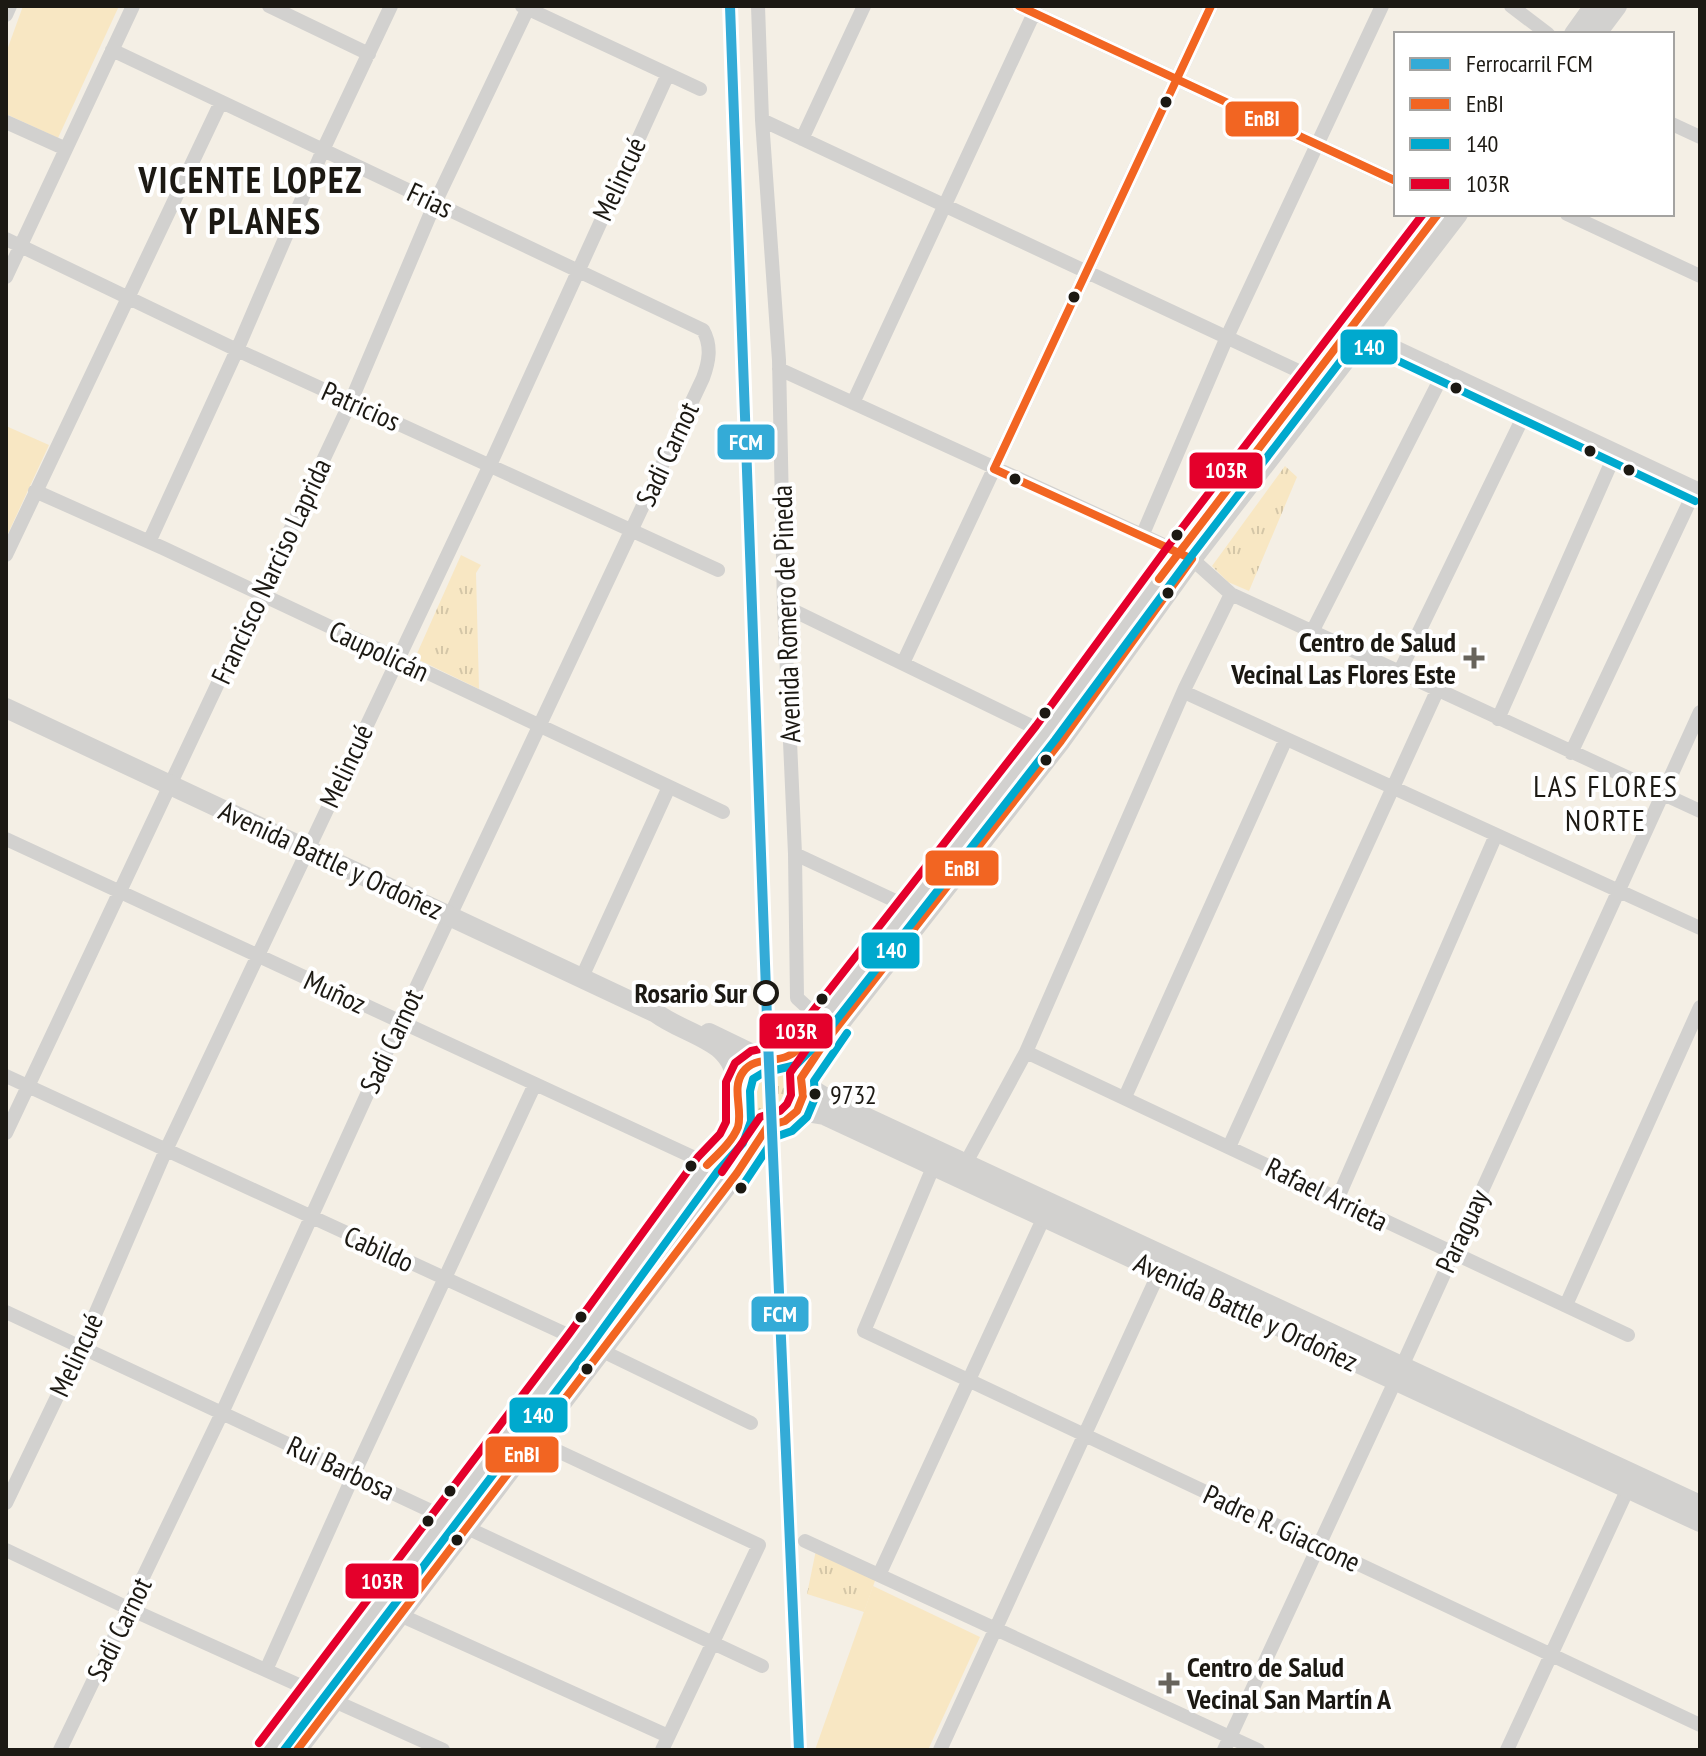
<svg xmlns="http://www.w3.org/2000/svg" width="1706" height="1756" viewBox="0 0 1706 1756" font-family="'PT Sans Narrow',sans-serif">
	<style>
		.grass { fill: url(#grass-tufts) }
		.pitch { fill: #f8e7c3 }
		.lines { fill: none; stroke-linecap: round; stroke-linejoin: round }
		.minor { stroke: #d2d1cf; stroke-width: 14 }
		.secondary { stroke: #d2d1cf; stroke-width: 20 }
		.bus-1-casing { stroke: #fff; stroke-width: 14 }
		.bus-2-casing { stroke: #fff; stroke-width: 14 }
		.bus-3-casing { stroke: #fff; stroke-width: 14 }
		.bus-1 { stroke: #f26522; stroke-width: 8 }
		.bus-2 { stroke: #00a9ce; stroke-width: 8 }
		.bus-3 { stroke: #e4002b; stroke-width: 8 }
		.rail-1-casing { stroke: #fff; stroke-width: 16 }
		.rail-1 { stroke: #34abd7; stroke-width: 10 }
		.bus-dot { fill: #1c1913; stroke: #fff; stroke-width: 3 }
		.poi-dot { fill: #68645c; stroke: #fff; stroke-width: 3 }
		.stop-dot { fill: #fff; stroke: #1c1913; stroke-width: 4 }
		.labels { text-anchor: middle; stroke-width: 8; stroke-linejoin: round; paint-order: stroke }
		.bus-label { font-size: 26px; fill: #1c1913; stroke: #fff; text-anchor: start }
		.street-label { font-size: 28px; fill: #1c1913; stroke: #fff }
		.poi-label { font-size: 28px; font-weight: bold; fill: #1c1913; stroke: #fff; text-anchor: end }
		.stop-label { font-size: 28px; font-weight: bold; fill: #1c1913; stroke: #fff; text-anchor: end }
		.neighbourhood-label { font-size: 30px; letter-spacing: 2px; fill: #1c1913; stroke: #fff }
		.district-label { font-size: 36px; font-weight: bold; letter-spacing: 2px; fill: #1c1913; stroke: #fff }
		.line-badge { stroke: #fff; stroke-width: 3 }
		.badge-label { font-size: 22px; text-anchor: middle; font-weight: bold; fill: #fff }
	</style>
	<defs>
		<pattern id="grass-tufts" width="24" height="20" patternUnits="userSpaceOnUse" patternTransform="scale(2)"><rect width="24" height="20" fill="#f8e7c3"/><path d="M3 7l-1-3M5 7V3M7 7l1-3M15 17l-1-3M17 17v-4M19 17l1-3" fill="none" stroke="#d4c6a7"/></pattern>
	</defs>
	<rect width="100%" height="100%" fill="#f4efe5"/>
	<path class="grass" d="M1285,466L1297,477L1249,591L1228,582L1212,566Z
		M461,555L481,565L476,573L479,689L415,658Z
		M754,1062L797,1072L792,1119L753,1121L740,1077Z
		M816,1550L876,1578L864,1612L807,1594Z"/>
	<path class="pitch" d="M23,6H119L58,138L6,114V53Z
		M6,426L49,445L6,538Z
		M873,1586L980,1637L928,1750H815Z"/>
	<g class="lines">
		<path class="minor" d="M269,6L369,54
			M522,6L700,89
			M758,6L762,120L779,360L784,606L795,854L797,998L821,1020
			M1019,6L1396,181
			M1511,6L1548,34
			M6,15L10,6
			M762,120L1320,381
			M6,122L66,149
			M1672,124L1700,137
			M802,139L864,6
			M1567,214L1700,276
			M6,239L237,350L718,570
			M6,277L133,6
			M1359,330L1700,490
			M779,369L1179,552L1192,559L1231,594L1700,811
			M853,403L1034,13
			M35,491L163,548L723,812
			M1142,536L1227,337L1382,6
			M149,542L237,350L323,150L391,6
			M6,555L221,102
			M784,606L1054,737
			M1312,632L1445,370
			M903,663L1211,6
			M1399,673L1527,409
			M1184,692L1700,928
			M1498,719L1616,452
			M1571,753L1696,488
			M6,839L708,1164
			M795,854L917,911
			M582,977L669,787
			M1026,1052L1628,1335
			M6,1076L594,1347L751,1423
			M1125,1097L1286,739
			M6,1133L351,401L435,203L529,6
			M1229,1147L1437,691
			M937,1158L864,1331L1700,1725
			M962,1170L1026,1052L1185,688L1231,594
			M1337,1200L1496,835
			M1566,1305L1700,1007
			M6,1312L762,1666
			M534,1440L759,1545L662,1750
			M6,1503L81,1347L166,1150L490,465L668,74
			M805,1541L1258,1750
			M6,1550L130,1609L443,1750
			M879,1575L1044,1217
			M400,1615L668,1736
			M266,1670L354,1474L535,1084
			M60,1750L222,1413L400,1022L703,378C709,362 712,346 703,330L112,50
			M940,1750L1162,1266
			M1224,1750L1398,1375L1700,712
			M1507,1750L1631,1482"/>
		<path class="secondary" d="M1574,34L1594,6
			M1596,34L1617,6
			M6,708L656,1013C676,1028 704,1035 721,1050C724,1053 730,1060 732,1065C743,1086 731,1112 758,1123C766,1127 774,1127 782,1124C792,1121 799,1112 802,1102C816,1059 752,1039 737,1088
			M709,1033L763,1059
			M778,1059L793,1053L811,1033L1046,733L1179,552L1438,214
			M801,1078L823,1045L1061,741L1192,559L1458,214
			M803,1084L831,1101L1700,1505
			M792,1119L806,1112L824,1115L1700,1522
			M269,1750L579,1341L708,1164C728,1143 740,1135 738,1104
			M297,1750L737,1173L768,1126"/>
		<g class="bus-1-casing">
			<path id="bus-1" d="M1019,6L1396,181
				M1159,579L1438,214
				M707,1165C718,1154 732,1142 738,1127C743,1109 731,1088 743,1072C754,1057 773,1063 788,1056C805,1048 815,1029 825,1015
				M297,1750L737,1173L768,1126L785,1121L797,1111L803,1096L801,1078L823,1045L1061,741L1192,559L994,469L1211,6"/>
		</g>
		<g class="bus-2-casing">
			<path id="bus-2" d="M741,1188L775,1137L792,1131L807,1117L815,1098L814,1081L847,1033
				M284,1750L589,1348L717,1172L743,1143L751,1121L750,1091L753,1079L763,1073L796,1065L820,1041L1055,740L1189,559L1356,341L1695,501"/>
		</g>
		<g class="bus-3-casing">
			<path id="bus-3" d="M722,1172L760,1117L780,1111L787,1104L791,1095L790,1073L826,1021
				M259,1743L569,1334L698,1157L720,1134L726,1122V1082L735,1063L751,1051L784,1044L802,1025L1036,726L1169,545L1423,214"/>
		</g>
		<use href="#bus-1" class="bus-1"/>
		<use href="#bus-2" class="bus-2"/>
		<use href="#bus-3" class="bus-3"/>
		<g class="rail-1-casing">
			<path id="rail-1" d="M730,6L767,1018L799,1750"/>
		</g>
		<use href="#rail-1" class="rail-1"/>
	</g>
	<g class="bus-dot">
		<circle cx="1166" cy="102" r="7"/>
		<circle cx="1074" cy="297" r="7"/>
		<circle cx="1456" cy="388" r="7"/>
		<circle cx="1590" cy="451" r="7"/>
		<circle cx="1629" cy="470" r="7"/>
		<circle cx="1015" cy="479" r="7"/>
		<circle cx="1177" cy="535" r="7"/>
		<circle cx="1168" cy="593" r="7"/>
		<circle cx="1045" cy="713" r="7"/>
		<circle cx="1046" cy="760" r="7"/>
		<circle cx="822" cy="999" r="7"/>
		<circle cx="815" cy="1094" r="7"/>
		<circle cx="691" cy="1166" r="7"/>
		<circle cx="741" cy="1188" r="7"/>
		<circle cx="581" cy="1317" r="7"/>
		<circle cx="587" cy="1369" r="7"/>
		<circle cx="450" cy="1491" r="7"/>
		<circle cx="428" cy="1521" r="7"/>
		<circle cx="457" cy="1540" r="7"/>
	</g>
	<g class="poi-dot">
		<path d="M1470 646h8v8h8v8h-8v8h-8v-8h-8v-8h8z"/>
		<path d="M1165 1671h8v8h8v8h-8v8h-8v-8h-8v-8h8z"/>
	</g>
	<circle class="stop-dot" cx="766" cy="993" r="11"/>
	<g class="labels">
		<g class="bus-label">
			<text x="830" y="1104">9732</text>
		</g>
		<g class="street-label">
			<text transform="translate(619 179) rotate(-65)" y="10">Melincué</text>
			<text transform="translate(430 200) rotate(25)" y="10">Frias</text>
			<text transform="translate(361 406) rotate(24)" y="10">Patricios</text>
			<text transform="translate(667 454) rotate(-65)" y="10">Sadi Carnot</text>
			<text transform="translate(271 571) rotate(-65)" y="10">Francisco Narciso Laprida</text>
			<text transform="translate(786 614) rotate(-92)" y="10">Avenida Romero de Pineda</text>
			<text transform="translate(379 651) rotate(25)" y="10">Caupolicán</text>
			<text transform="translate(346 766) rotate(-65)" y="10">Melincué</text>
			<text transform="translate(331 860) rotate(25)" y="10">Avenida Battle y Ordoñez</text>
			<text transform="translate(335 992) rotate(25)" y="10">Muñoz</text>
			<text transform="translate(391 1041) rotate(-65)" y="10">Sadi Carnot</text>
			<text transform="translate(1327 1194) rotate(26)" y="10">Rafael Arrieta</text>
			<text transform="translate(1462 1231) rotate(-65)" y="10">Paraguay</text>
			<text transform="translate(379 1249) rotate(24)" y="10">Cabildo</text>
			<text transform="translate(1246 1312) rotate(25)" y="10">Avenida Battle y Ordoñez</text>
			<text transform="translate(76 1355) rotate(-65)" y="10">Melincué</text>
			<text transform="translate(341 1468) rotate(25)" y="10">Rui Barbosa</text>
			<text transform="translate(1282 1528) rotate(25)" y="10">Padre R. Giaccone</text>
			<text transform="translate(119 1629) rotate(-64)" y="10">Sadi Carnot</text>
		</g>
		<g class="poi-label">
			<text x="1456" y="652">Centro de Salud<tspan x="1456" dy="32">Vecinal Las Flores Este</tspan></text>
			<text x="1187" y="1677" text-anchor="start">Centro de Salud<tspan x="1187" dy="32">Vecinal San Martín A</tspan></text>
		</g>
		<g class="stop-label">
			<text x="747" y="1003">Rosario Sur</text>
		</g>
		<g class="neighbourhood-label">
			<text x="1606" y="797">LAS FLORES<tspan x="1606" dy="34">NORTE</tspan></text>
		</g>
		<g class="district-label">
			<text x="251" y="193">VICENTE LOPEZ<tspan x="251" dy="41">Y PLANES</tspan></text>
		</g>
	</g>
	<g class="line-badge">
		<rect x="1224" y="100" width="76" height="38" rx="8" fill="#f26522"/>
		<rect x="1339" y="328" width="60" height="38" rx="8" fill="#00a9ce"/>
		<rect x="716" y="423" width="60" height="38" rx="8" fill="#34abd7"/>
		<rect x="1188" y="451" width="76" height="39" rx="8" fill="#e4002b"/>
		<rect x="924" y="849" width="76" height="38" rx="8" fill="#f26522"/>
		<rect x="860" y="931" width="61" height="39" rx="8" fill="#00a9ce"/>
		<rect x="758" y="1012" width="76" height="38" rx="8" fill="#e4002b"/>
		<rect x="750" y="1295" width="60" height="38" rx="8" fill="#34abd7"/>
		<rect x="508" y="1396" width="61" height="38" rx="8" fill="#00a9ce"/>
		<rect x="484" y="1435" width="76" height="39" rx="8" fill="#f26522"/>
		<rect x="344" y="1562" width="76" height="38" rx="8" fill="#e4002b"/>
	</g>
	<g class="badge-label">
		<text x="1262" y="126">EnBI</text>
		<text x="1369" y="355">140</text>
		<text x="746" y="450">FCM</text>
		<text x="1226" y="478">103R</text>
		<text x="962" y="876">EnBI</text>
		<text x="891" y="958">140</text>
		<text x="796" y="1039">103R</text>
		<text x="780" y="1322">FCM</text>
		<text x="538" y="1423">140</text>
		<text x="522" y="1462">EnBI</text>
		<text x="382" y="1589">103R</text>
	</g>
	<rect width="1706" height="1756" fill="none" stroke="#1c1913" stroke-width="16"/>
	<rect x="1394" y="32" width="280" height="184" fill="#ffffff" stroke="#a4a3a1" stroke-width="2"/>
	<rect x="1410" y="58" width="40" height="12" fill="#34abd7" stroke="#a4a3a1" stroke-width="2"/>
	<text x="1466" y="72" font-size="24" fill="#1c1913">Ferrocarril FCM</text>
	<rect x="1410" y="98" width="40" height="12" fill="#f26522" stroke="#a4a3a1" stroke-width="2"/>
	<text x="1466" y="112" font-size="24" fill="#1c1913">EnBI</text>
	<rect x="1410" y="138" width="40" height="12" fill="#00a9ce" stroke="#a4a3a1" stroke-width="2"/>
	<text x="1466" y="152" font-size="24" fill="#1c1913">140</text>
	<rect x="1410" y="178" width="40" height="12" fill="#e4002b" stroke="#a4a3a1" stroke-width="2"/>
	<text x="1466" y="192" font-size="24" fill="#1c1913">103R</text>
</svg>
